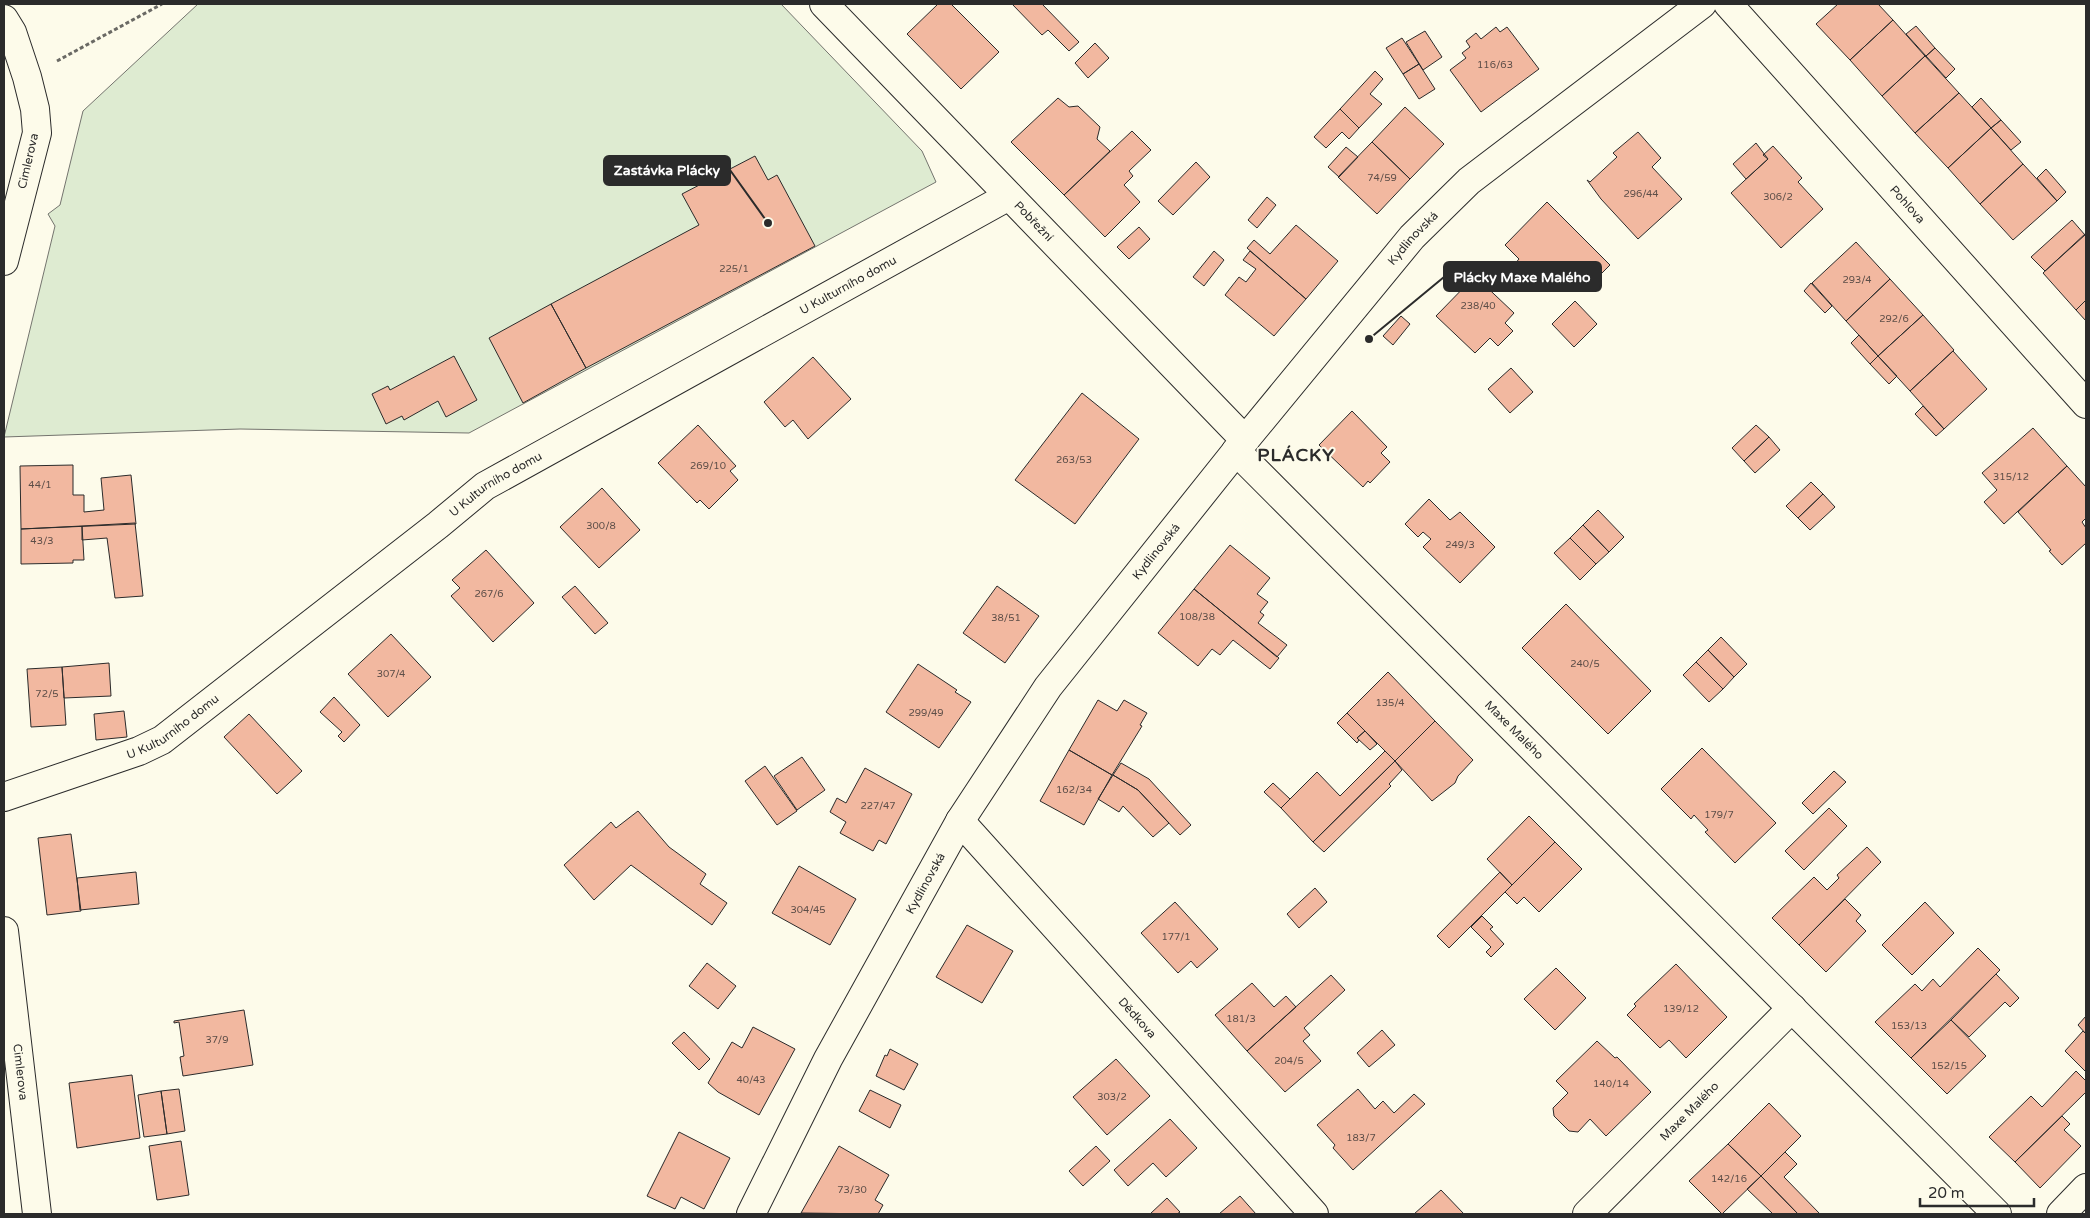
<svg xmlns="http://www.w3.org/2000/svg" width="2090" height="1218" viewBox="0 0 2090 1218" font-family="'Varela Round',sans-serif">
	<style>
		.green { fill: #deebd1; stroke: #74746e }
		.building { fill: #f2b8a0; stroke: #2b2b2b }
		.lines { fill: none; stroke-linecap: round; stroke-linejoin: round }
		.minor-casing { stroke: #2b2b2b; stroke-width: 30 }
		.path { stroke: #6a6964; stroke-width: 3; stroke-dasharray: 4 2.5; stroke-linecap: butt }
		.minor { stroke: #fdfbea; stroke-width: 28 }
		.labels { text-anchor: middle; stroke-width: 4; stroke-linejoin: round; paint-order: stroke }
		.number-label { font-size: 10px; fill: #5d4e48 }
		.street-label { font-size: 12px; fill: #2b2b2b; stroke: #fdfbea }
		.district-label { font-size: 18px; font-weight: bold; letter-spacing: 1px; fill: #2b2b2b; stroke: #fdfbea }
		.leader { fill: none; stroke: #2b2b2b; stroke-width: 2 }
		.callout-dot { fill: #2b2b2b; stroke: #fdfbea; stroke-width: 2 }
		.callout { fill: #2b2b2b; stroke: #2b2b2b; stroke-width: 2 }
		.callout-label { font-size: 14px; text-anchor: middle; font-weight: bold; fill: #fff }
	</style>
	<rect width="100%" height="100%" fill="#fdfbea"/>
	<path class="green" d="M198,4H781L922,151L936,182L469,433L240,429L4,437L55,226L48,214L60,205L83,111Z"/>
	<path class="building" d="M938,4H951L999,52L961,89L907,34Z
		M1012,4H1042L1079,42L1069,51L1048,30L1042,35Z
		M1838,4H1878L1893,20L1850,60L1816,24Z
		M1893,20L1925,56L1882,96L1850,60Z
		M1916,26L1935,48L1926,56L1906,34Z
		M1496,27L1500,32L1507,27L1539,69L1481,112L1450,70L1466,58L1462,53L1470,47L1466,41L1476,33L1481,39Z
		M1425,31L1442,57L1423,70L1406,42Z
		M1402,38L1419,64L1403,74L1386,48Z
		M1095,43L1109,58L1088,78L1075,63Z
		M1935,48L1955,69L1946,78L1926,56Z
		M1925,56L1959,93L1915,133L1882,96Z
		M1419,64L1435,89L1419,99L1403,74Z
		M1375,71L1383,79L1370,94L1382,104L1359,128L1340,109Z
		M1959,93L1991,128L1948,168L1915,133Z
		M1058,98L1069,107L1078,106L1100,127L1097,139L1110,151L1064,195L1011,142Z
		M1981,98L2001,120L1991,128L1972,107Z
		M1405,107L1444,144L1410,179L1372,142Z
		M1340,109L1359,128L1349,139L1342,132L1326,148L1314,137Z
		M2001,120L2021,142L2011,150L1991,128Z
		M1991,128L2023,164L1980,204L1948,168Z
		M1132,131L1151,150L1129,171L1133,176L1124,185L1140,202L1105,237L1064,195Z
		M1638,132L1661,158L1652,167L1682,199L1638,239L1601,199L1587,180L1590,182L1617,157L1613,153Z
		M1372,142L1410,179L1377,214L1338,177Z
		M1756,143L1768,159L1746,179L1733,164Z
		M1773,146L1802,178L1798,182L1823,209L1781,248L1731,193L1768,159L1763,155Z
		M1346,147L1358,157L1339,177L1328,167Z
		M755,156L768,180L777,175L815,246L586,368L551,304L699,225L682,194Z
		M1196,162L1210,177L1173,215L1158,201Z
		M2023,164L2057,201L2013,240L1980,204Z
		M2046,169L2066,192L2057,201L2037,178Z
		M1267,197L1276,205L1257,228L1248,220Z
		M1547,202L1610,265L1590,285L1570,265L1547,287L1531,270L1524,277L1513,266L1519,259L1505,245Z
		M2072,220L2085,235L2045,271L2031,257Z
		M1296,225L1338,261L1306,299L1247,248L1254,240L1270,254Z
		M1139,227L1150,239L1129,259L1117,247Z
		M2086,233V300L2076,310L2043,273Z
		M1856,242L1890,279L1846,321L1812,283Z
		M1214,251L1224,260L1204,286L1193,277Z
		M1250,251L1306,299L1274,336L1225,295L1239,277L1246,282L1256,269L1243,260Z
		M1475,276L1514,313L1505,323L1513,331L1498,346L1490,338L1475,353L1436,316Z
		M1890,279L1923,315L1878,356L1846,321Z
		M1811,283L1832,306L1825,313L1804,291Z
		M2086,300V321L2076,310Z
		M1575,301L1597,324L1574,347L1552,324Z
		M551,304L586,368L523,403L489,338Z
		M1923,315L1954,350L1910,391L1878,356Z
		M1401,316L1410,324L1393,345L1383,336Z
		M1859,335L1878,356L1870,364L1851,343Z
		M1953,351L1987,389L1944,429L1910,391Z
		M454,356L477,400L446,417L438,401L404,420L402,416L386,424L372,394L388,386L390,390Z
		M1878,356L1897,376L1889,384L1870,364Z
		M813,357L851,399L808,439L793,420L785,427L764,402Z
		M1511,368L1533,392L1510,413L1488,389Z
		M1082,393L1139,439L1075,524L1015,480Z
		M1923,406L1944,429L1936,436L1915,414Z
		M1352,411L1387,447L1381,453L1390,462L1370,483L1368,481L1363,487L1319,445Z
		M698,425L736,466L730,471L738,480L709,509L700,500L697,503L658,463Z
		M1756,425L1769,437L1744,461L1732,448Z
		M2033,428L2067,466L2004,524L1984,502L1997,490L1982,473Z
		M1769,437L1780,450L1755,473L1744,461Z
		M73,465V495H84V512L104,510L101,478L131,475L136,524L21,529L20,466Z
		M2067,466L2086,487V518L2082,522L2086,528V543L2062,565L2049,551L2051,550L2018,512Z
		M1811,482L1823,494L1798,518L1786,506Z
		M602,488L640,530L599,568L560,527Z
		M1823,494L1835,507L1810,530L1798,518Z
		M1429,499L1450,520L1460,512L1495,547L1460,583L1423,547L1431,539L1423,532L1418,537L1405,524Z
		M1598,510L1624,537L1609,552L1583,525Z
		M135,523L143,596L115,598L107,538L82,540V526Z
		M1583,525L1609,552L1596,564L1570,538Z
		M82,526L84,560H73V563L21,564V529Z
		M1570,538L1596,564L1580,580L1554,553Z
		M1230,545L1270,578L1257,594L1268,602L1260,612L1264,615L1258,623L1287,645L1277,657L1194,589Z
		M486,550L534,603L493,642L451,596L460,588L452,580Z
		M575,586L608,623L595,634L562,597Z
		M997,586L1039,616L1005,663L963,633Z
		M1194,589L1279,658L1270,669L1233,640L1220,655L1212,649L1198,666L1158,633Z
		M1566,604L1651,691L1608,734L1522,648Z
		M391,634L431,677L388,717L348,674Z
		M1721,637L1747,664L1734,677L1708,650Z
		M1708,650L1734,677L1723,689L1696,662Z
		M1696,662L1723,689L1709,702L1683,675Z
		M109,663L111,696L64,698L62,667Z
		M918,664L957,690L955,692L971,702L939,748L886,712Z
		M62,667L66,725L31,727L27,669Z
		M1388,672L1435,721L1395,761L1347,713Z
		M334,697L360,725L344,742L338,736L342,732L320,712Z
		M1098,700L1117,711L1124,700L1147,713L1140,725L1142,726L1112,775L1069,750Z
		M124,711L127,737L96,740L94,714Z
		M1347,713L1365,731L1357,738L1359,740L1357,743L1337,723Z
		M249,714L302,771L277,794L224,737Z
		M1435,721L1473,760L1458,776L1455,783L1432,801L1395,761Z
		M1365,731L1377,744L1370,750L1357,738Z
		M1702,748L1776,823L1735,863L1705,832L1708,830L1694,815L1691,819L1661,789Z
		M1069,750L1112,775L1084,825L1040,801Z
		M1385,751L1395,761L1313,842L1281,808L1317,772L1340,796Z
		M802,757L825,790L797,810L774,776Z
		M1395,761L1402,770L1389,784L1391,786L1324,852L1313,842Z
		M1121,763L1149,779L1191,825L1180,835L1138,790L1113,775Z
		M765,766L797,811L777,825L745,781Z
		M865,768L912,794L886,844L879,840L873,851L840,833L846,822L830,812L837,798L846,803Z
		M1834,771L1846,782L1813,814L1802,803Z
		M1113,775L1138,790L1169,823L1153,837L1123,806L1119,812L1098,799Z
		M1273,783L1290,799L1281,808L1264,792Z
		M1829,808L1847,826L1804,870L1785,851Z
		M638,811L669,847L706,874L700,884L727,903L712,925L631,865L594,900L564,865L611,822L616,828Z
		M1529,816L1555,842L1512,885L1487,859Z
		M71,834L81,911L47,915L38,838Z
		M1555,842L1582,869L1539,912L1524,897L1517,904L1505,892Z
		M1867,847L1881,862L1799,945L1772,918L1814,877L1827,890L1839,878L1837,875Z
		M799,866L856,899L830,945L772,913Z
		M136,872L139,904L80,910L77,878Z
		M1500,872L1512,885L1449,948L1437,936Z
		M1315,888L1327,902L1299,928L1287,914Z
		M1845,899L1861,915L1856,921L1866,931L1826,972L1799,945Z
		M1175,902L1218,949L1197,968L1191,961L1178,973L1141,933Z
		M1925,902L1954,933L1912,975L1882,945Z
		M1482,916L1493,927L1490,929L1504,944L1491,957L1486,952L1491,947L1471,927Z
		M967,925L1013,951L982,1003L936,977Z
		M1978,948L2000,970L1911,1058L1875,1022L1915,984L1922,991L1933,979L1940,987Z
		M707,963L736,986L718,1009L689,986Z
		M1676,964L1727,1017L1686,1058L1669,1040L1660,1048L1627,1015L1636,1006L1634,1004Z
		M1556,968L1586,998L1555,1030L1524,999Z
		M1996,974L2019,998L2010,1007L2005,1002L1969,1037L1951,1020Z
		M1331,975L1345,990L1304,1028L1310,1035L1303,1041L1321,1061L1285,1092L1247,1051Z
		M1252,983L1274,1007L1286,996L1296,1007L1247,1051L1215,1015Z
		M244,1010L253,1065L183,1076L180,1057L184,1056L179,1022L174,1023V1021Z
		M2086,1016V1034L2078,1025Z
		M1951,1020L1986,1056L1947,1094L1911,1058Z
		M753,1027L795,1049L759,1115L718,1092L708,1083L732,1042L742,1048Z
		M1382,1030L1395,1045L1369,1067L1357,1053Z
		M2083,1031L2086,1034V1072L2065,1051Z
		M684,1032L710,1059L699,1070L672,1043Z
		M1597,1041L1615,1058L1617,1057L1651,1092L1606,1136L1590,1119L1578,1132L1569,1131L1554,1116L1553,1108L1568,1093L1556,1081Z
		M890,1049L918,1064L904,1090L876,1076L885,1055L887,1056Z
		M1116,1059L1150,1096L1107,1135L1073,1097Z
		M2076,1071L2086,1081V1092L2015,1162L1989,1137L2031,1096L2042,1107Z
		M132,1075L140,1138L77,1148L69,1083Z
		M179,1089L185,1131L167,1134L161,1091Z
		M1358,1089L1375,1109L1383,1101L1394,1113L1414,1094L1425,1104L1353,1170L1333,1148L1335,1145L1317,1125Z
		M870,1090L901,1105L890,1128L859,1111Z
		M161,1091L167,1134L144,1137L138,1095Z
		M1769,1103L1801,1136L1761,1176L1728,1144Z
		M2062,1116L2070,1124L2064,1130L2081,1146L2040,1188L2015,1162Z
		M1170,1119L1197,1148L1166,1177L1153,1163L1128,1186L1114,1170Z
		M679,1132L730,1158L704,1209L681,1197L675,1209L647,1196Z
		M181,1141L189,1195L157,1200L149,1146Z
		M1728,1144L1761,1176L1722,1214L1689,1181Z
		M839,1146L889,1175L875,1200L883,1205L878,1214L801,1213Z
		M1096,1146L1110,1161L1083,1186L1069,1171Z
		M1785,1152L1797,1164L1784,1177L1820,1214H1798L1761,1176Z
		M1761,1176L1798,1214H1773L1747,1189Z
		M1441,1190L1464,1214H1414Z
		M1240,1196L1256,1214H1219Z
		M1167,1198L1180,1212L1177,1214H1150Z"/>
	<g class="lines">
		<g class="minor-casing">
			<g id="minor">
				<path id="s1" d="M824,4L1245,440"/>
				<path id="s2" d="M1728,4L2086,404"/>
				<path d="M4,19L12,32L27,77L35,109L37,133L4,261"/>
				<path id="s3" d="M1236,451L1997,1214"/>
				<path id="s4" d="M4,797L139,751L162,740L438,525L485,486L1009,196"/>
				<path id="s5" d="M960,821L1314,1214"/>
				<path id="s6" d="M4,931L37,1214"/>
				<path id="s7" d="M751,1214L828,1059L960,821L1048,687L1245,440L1412,237L1469,181L1702,4"/>
				<path id="s8" d="M1587,1214L1792,1008"/>
				<path d="M2061,1214L2086,1188"/>
			</g>
		</g>
		<path class="path" d="M57,61L162,4"/>
		<use href="#minor" class="minor"/>
	</g>
	<g class="labels">
		<g class="number-label">
			<text x="1495" y="68">116/63</text>
			<text x="1382" y="181">74/59</text>
			<text x="1641" y="197">296/44</text>
			<text x="1778" y="200">306/2</text>
			<text x="734" y="272">225/1</text>
			<text x="1857" y="283">293/4</text>
			<text x="1478" y="309">238/40</text>
			<text x="1894" y="322">292/6</text>
			<text x="1074" y="463">263/53</text>
			<text x="708" y="469">269/10</text>
			<text x="2011" y="480">315/12</text>
			<text x="40" y="488">44/1</text>
			<text x="601" y="529">300/8</text>
			<text x="42" y="544">43/3</text>
			<text x="1460" y="548">249/3</text>
			<text x="489" y="597">267/6</text>
			<text x="1197" y="620">108/38</text>
			<text x="1006" y="621">38/51</text>
			<text x="1585" y="667">240/5</text>
			<text x="391" y="677">307/4</text>
			<text x="47" y="697">72/5</text>
			<text x="1390" y="706">135/4</text>
			<text x="926" y="716">299/49</text>
			<text x="1074" y="793">162/34</text>
			<text x="878" y="809">227/47</text>
			<text x="1719" y="818">179/7</text>
			<text x="808" y="913">304/45</text>
			<text x="1176" y="940">177/1</text>
			<text x="1681" y="1012">139/12</text>
			<text x="1241" y="1022">181/3</text>
			<text x="1909" y="1029">153/13</text>
			<text x="217" y="1043">37/9</text>
			<text x="1289" y="1064">204/5</text>
			<text x="1949" y="1069">152/15</text>
			<text x="751" y="1083">40/43</text>
			<text x="1611" y="1087">140/14</text>
			<text x="1112" y="1100">303/2</text>
			<text x="1361" y="1141">183/7</text>
			<text x="1729" y="1182">142/16</text>
			<text x="852" y="1193">73/30</text>
		</g>
		<g class="street-label">
			<text transform="translate(28 161) rotate(-77)" y="4">Cimlerova</text>
			<text dy="4" stroke="none"><textPath href="#s2" startOffset="269">Pohlova</textPath></text>
			<text dy="4" stroke="none"><textPath href="#s1" startOffset="302">Pobřežní</textPath></text>
			<text dy="4" stroke="none"><textPath href="#s7" startOffset="1184">Kydlinovská</textPath></text>
			<text dy="4" stroke="none"><textPath href="#s4" startOffset="994">U Kulturního domu</textPath></text>
			<text dy="4" stroke="none"><textPath href="#s4" startOffset="589">U Kulturního domu</textPath></text>
			<text dy="4" stroke="none"><textPath href="#s7" startOffset="779">Kydlinovská</textPath></text>
			<text dy="4" stroke="none"><textPath href="#s4" startOffset="184">U Kulturního domu</textPath></text>
			<text dy="4" stroke="none"><textPath href="#s3" startOffset="394">Maxe Malého</textPath></text>
			<text dy="4" stroke="none"><textPath href="#s7" startOffset="374">Kydlinovská</textPath></text>
			<text dy="4" stroke="none"><textPath href="#s5" startOffset="265">Dědkova</textPath></text>
			<text dy="4" stroke="none"><textPath href="#s6" startOffset="142">Cimlerova</textPath></text>
			<text dy="4" stroke="none"><textPath href="#s8" startOffset="145">Maxe Malého</textPath></text>
		</g>
		<g class="district-label">
			<text x="1296" y="461">PLÁCKY</text>
		</g>
	</g>
	<path class="leader" d="M768 223L730 170M1369 339L1444 277"/>
	<g class="callout-dot">
		<circle cx="768" cy="223" r="5"/>
		<circle cx="1369" cy="339" r="5"/>
	</g>
	<g class="callout">
		<rect x="604" y="156" width="126" height="29" rx="5"/>
		<rect x="1444" y="262" width="157" height="29" rx="5"/>
	</g>
	<g class="callout-label">
		<text x="667" y="175">Zastávka Plácky</text>
		<text x="1522" y="282">Plácky Maxe Malého</text>
	</g>
	<rect width="2090" height="1218" fill="none" stroke="#2b2b2b" stroke-width="10"/>
	<path d="M1920 1198v8h114v-8" fill="none" stroke="#2b2b2b" stroke-width="2.5"/>
	<text x="1928" y="1198" font-size="15" fill="#2b2b2b" stroke="#fdfbea" stroke-width="4" paint-order="stroke">20 m</text>
</svg>
